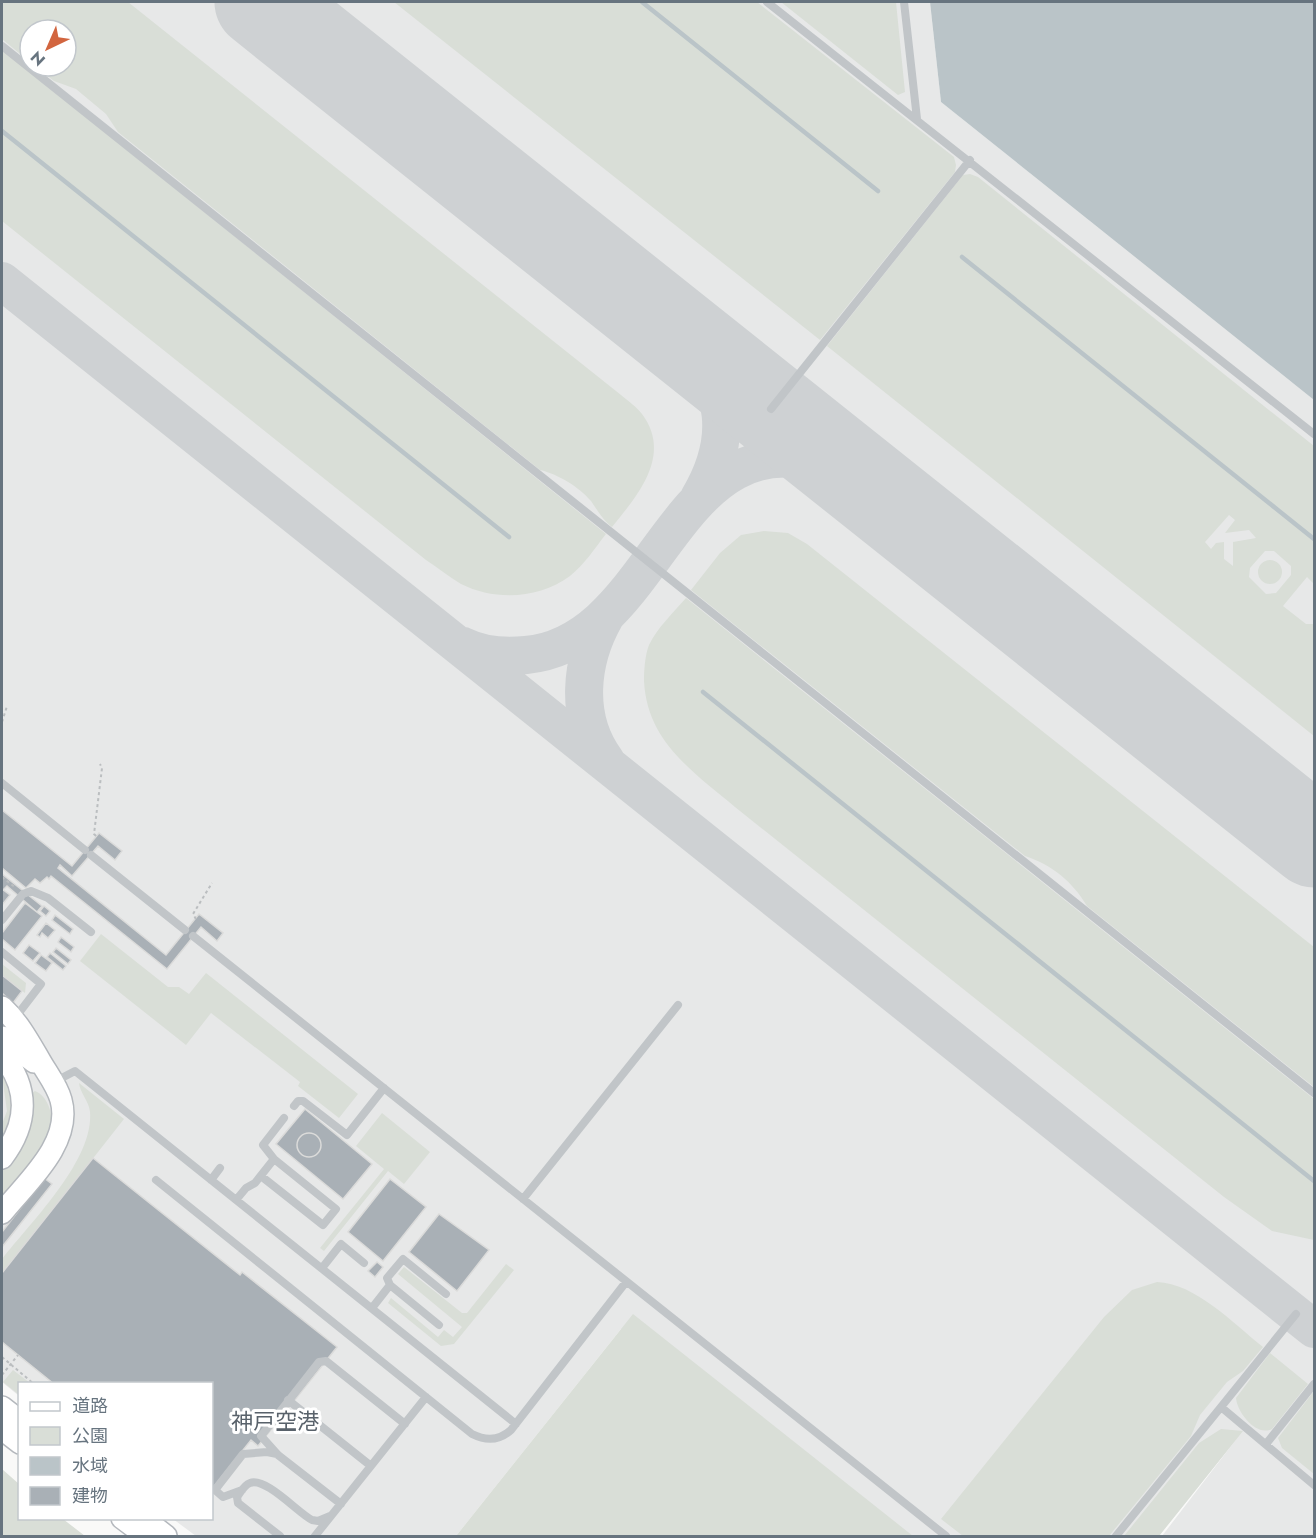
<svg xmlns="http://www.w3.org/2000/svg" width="1316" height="1538" viewBox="0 0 1316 1538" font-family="Jost,'Noto Sans JP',sans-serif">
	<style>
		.built { fill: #e7e8e8; fill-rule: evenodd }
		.green { fill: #d9ded7; fill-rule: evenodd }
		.water { fill: #bac4c8 }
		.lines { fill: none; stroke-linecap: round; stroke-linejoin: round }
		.stream { stroke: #bac4c8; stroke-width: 4.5 }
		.taxiway { stroke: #ced1d3; stroke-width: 38 }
		.runway { stroke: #ced1d3; stroke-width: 93 }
		.building { fill: #a9b0b6; stroke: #dbdbda; stroke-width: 1.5 }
		.secondary-casing { stroke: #b4b8bd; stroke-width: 24 }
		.path { stroke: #bbbec0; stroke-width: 2; stroke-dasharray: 3 3; stroke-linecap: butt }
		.lane { stroke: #c1c5c8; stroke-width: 8 }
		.secondary { stroke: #fff; stroke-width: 21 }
		.labels { text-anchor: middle; stroke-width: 6; stroke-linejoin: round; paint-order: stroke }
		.neighbourhood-label { font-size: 22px; fill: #59626b; stroke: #fff }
	</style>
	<rect width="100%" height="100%" fill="#f9f9f8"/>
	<path class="built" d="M2,2H930L941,102L1314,400V1536H1162L1238,1437L1159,1536H880L621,1329L456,1536H196L173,1519L212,1518V1384H20L19,1396L2,1382ZM30,30H66V66H30Z"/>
	<path class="green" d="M2,2H128L621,395C628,401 637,407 642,414C673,455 637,496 612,527C602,519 598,511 591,501C579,487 558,474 540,470L118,132L106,114L76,89L54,81L35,66H66V30H30V62L2,39Z
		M394,2H757L954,157L956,165L955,172L820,340Z
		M781,2H896L905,92L898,95Z
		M2,50L606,534C595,548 584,565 570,576C539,599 495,601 461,584C449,577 437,567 426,560L2,221Z
		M970,174L978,177L1314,446V584L1307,577L1283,606L1306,624H1314V736L827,346L963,175ZM1229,515L1235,520L1225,533L1249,530L1256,538L1233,542V566L1224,559V542L1216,543L1211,549L1205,542ZM1265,551H1274L1291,566V575L1276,593L1266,594L1249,577L1250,568Z
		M764,531L788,533L807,544L1314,947V1087L1087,906C1072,881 1052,865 1025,856L691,590L720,553L741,535Z
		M1258 572a12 12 0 1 1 24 0a12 12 0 1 1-24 0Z
		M686,598L1314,1099V1240L1272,1231L1224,1197L735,807C692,771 647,741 644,681C644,670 645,655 649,645C657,628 674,612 686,598Z
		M101,934L168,987H179L189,994L206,973L358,1094L339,1118L298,1086L300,1082L211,1013L186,1045L80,961Z
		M2,964L26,983L25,993L2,975Z
		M2,1075C16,1097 14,1118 2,1141V1124L7,1111Z
		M79,1083L124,1119L2,1274V1259C31,1222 94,1160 90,1112C89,1101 80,1093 79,1083Z
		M35,1091C51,1097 56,1125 49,1140C43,1155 13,1189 2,1204V1168L18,1148L30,1094Z
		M382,1113L430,1152L404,1184L388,1171L324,1251L320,1248L384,1169L356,1146Z
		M506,1264L514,1270L454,1344L441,1346L388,1303L391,1298L438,1337L444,1330L453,1337L462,1327L398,1274L404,1267L462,1313H467Z
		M1157,1282C1195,1283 1234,1324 1263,1347L1243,1371L1227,1382L1200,1415L1191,1436L1109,1536H963L941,1519L1104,1317L1132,1290Z
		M633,1314L913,1536H456Z
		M1270,1353L1308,1384L1272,1429C1256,1437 1237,1412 1236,1398Z
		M13,1370L30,1383L20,1384L19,1395L3,1382Z
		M1314,1391V1474L1282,1448L1278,1438Z
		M1221,1429L1243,1431L1159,1536H1124L1199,1443Z
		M2,1469L19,1484L20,1518L63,1519L85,1536H2Z"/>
	<path class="water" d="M930,2H1314V400L941,102Z"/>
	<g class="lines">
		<path class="stream" d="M642,2L878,191
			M2,131L509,537
			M962,257L1314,539
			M703,692L1314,1181"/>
		<path class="taxiway" d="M2,281L1314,1329
			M683,337C727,388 734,439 699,498
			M605,617C580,661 574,718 606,761
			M463,646C483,656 505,657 526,655C670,642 671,382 863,481"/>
		<path class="runway" d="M261,2L1314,841"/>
	</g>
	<path class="building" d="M2,810L72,866L99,833L122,851L115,860L98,846L72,876L60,865L58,868L166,955L199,914L223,933L217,941L201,927L167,969L51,876L49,879L47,877L40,883L35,879L26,888L2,868Z
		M2,874L42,906L37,912L7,886L3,890L2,889Z
		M2,889L10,895L2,905Z
		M25,903L42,916L15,950L2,939V933Z
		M44,906L50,911L46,916L40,911Z
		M55,915L73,929L70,934L52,920Z
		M46,923L55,930L48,938L42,933L40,937L37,935Z
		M61,937L74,947L71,952L58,942Z
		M29,945L40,953L33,961L23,953Z
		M56,948L71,960L68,964L53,952Z
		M50,953L66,966L63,970L47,957Z
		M41,955L52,963L46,971L35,963Z
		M2,975L22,991L13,1003L2,993Z
		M305,1109L372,1164L343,1199L276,1144Z
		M297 1145a12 12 0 1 1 24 0a12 12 0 1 1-24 0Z
		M93,1158L240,1275L242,1272L337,1347L258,1446L251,1440L212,1489V1384H54L2,1342V1273Z
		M44,1178L52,1184L2,1247V1232Z
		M390,1179L426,1207L383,1261L348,1232Z
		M439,1214L489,1250L457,1291L409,1252Z
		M377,1262L383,1267L375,1277L368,1271Z"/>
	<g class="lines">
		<g class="secondary-casing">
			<path id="secondary" d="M2,1007C18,1022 28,1040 39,1059C46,1072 57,1085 61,1100C73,1143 26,1183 2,1213
				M2,1037L34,1062
				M2,1055C30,1088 28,1124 2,1158
				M2,1407L20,1421
				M2,1429L20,1443
				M122,1518L146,1536
				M143,1518L166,1536"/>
		</g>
		<path class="path" d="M2,722L7,706
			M96,836L94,834L102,768L100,764
			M2,877L16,888
			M196,919L193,914L212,883
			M2,1357L34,1384
			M2,1375L18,1355"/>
		<path class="lane" d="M767,2L1314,434
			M904,2L917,119
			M2,46L1314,1093
			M771,409L970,160
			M2,783L85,850
			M91,855L185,930
			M2,920L23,894L31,891L48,898L91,932
			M193,936L946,1536
			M2,952L41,984L15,1018
			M54,1082L75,1071L516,1424
			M294,1106L298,1101H303L347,1135L384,1088
			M274,1159L263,1145L284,1118
			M156,1180L472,1434C486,1441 499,1441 511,1430L626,1282
			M211,1180L220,1168
			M523,1199L678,1005
			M236,1200L246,1188L255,1183L274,1159L336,1209L323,1225L261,1176
			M322,1268L341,1244L364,1263
			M390,1285L439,1325
			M372,1308L390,1285L387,1278L403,1259L446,1294
			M288,1400L371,1466
			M1221,1407L1296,1314
			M1266,1444L1314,1384
			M242,1490L223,1497L215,1490L243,1454L267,1452L277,1454
			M341,1504L278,1455L261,1436L319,1362L326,1361L405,1424
			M280,1536L238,1503L237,1497C240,1493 244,1485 250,1483C266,1477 298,1513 312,1520L318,1521L330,1516
			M315,1536L426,1397
			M1116,1536L1221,1407L1314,1485"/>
		<use href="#secondary" class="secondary"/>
	</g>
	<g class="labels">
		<g class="neighbourhood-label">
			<text x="275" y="1429">神戸空港</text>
		</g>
	</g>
	<rect width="1316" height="1538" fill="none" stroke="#67747f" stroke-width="6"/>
	<rect x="18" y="1382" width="195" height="138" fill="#ffffff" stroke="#c2c7cc" stroke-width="1.5"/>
	<rect x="30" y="1402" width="30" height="9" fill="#ffffff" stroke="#c2c7cc" stroke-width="1.5"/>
	<text x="72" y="1412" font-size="18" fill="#67747f">道路</text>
	<rect x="30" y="1427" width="30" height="18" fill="#d9ded7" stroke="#c2c7cc" stroke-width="1.5"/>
	<text x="72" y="1442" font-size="18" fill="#67747f">公園</text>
	<rect x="30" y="1457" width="30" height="18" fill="#bac4c8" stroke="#c2c7cc" stroke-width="1.5"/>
	<text x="72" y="1472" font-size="18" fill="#67747f">水域</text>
	<rect x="30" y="1487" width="30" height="18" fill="#a9b0b6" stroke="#c2c7cc" stroke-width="1.5"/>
	<text x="72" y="1502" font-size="18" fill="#67747f">建物</text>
	<g transform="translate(48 48) rotate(224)"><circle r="28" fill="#ffffff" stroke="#c2c7cc" stroke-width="1.5"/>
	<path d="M0-4.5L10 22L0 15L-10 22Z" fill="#d2653f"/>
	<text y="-9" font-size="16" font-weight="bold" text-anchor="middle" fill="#67747f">N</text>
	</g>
</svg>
